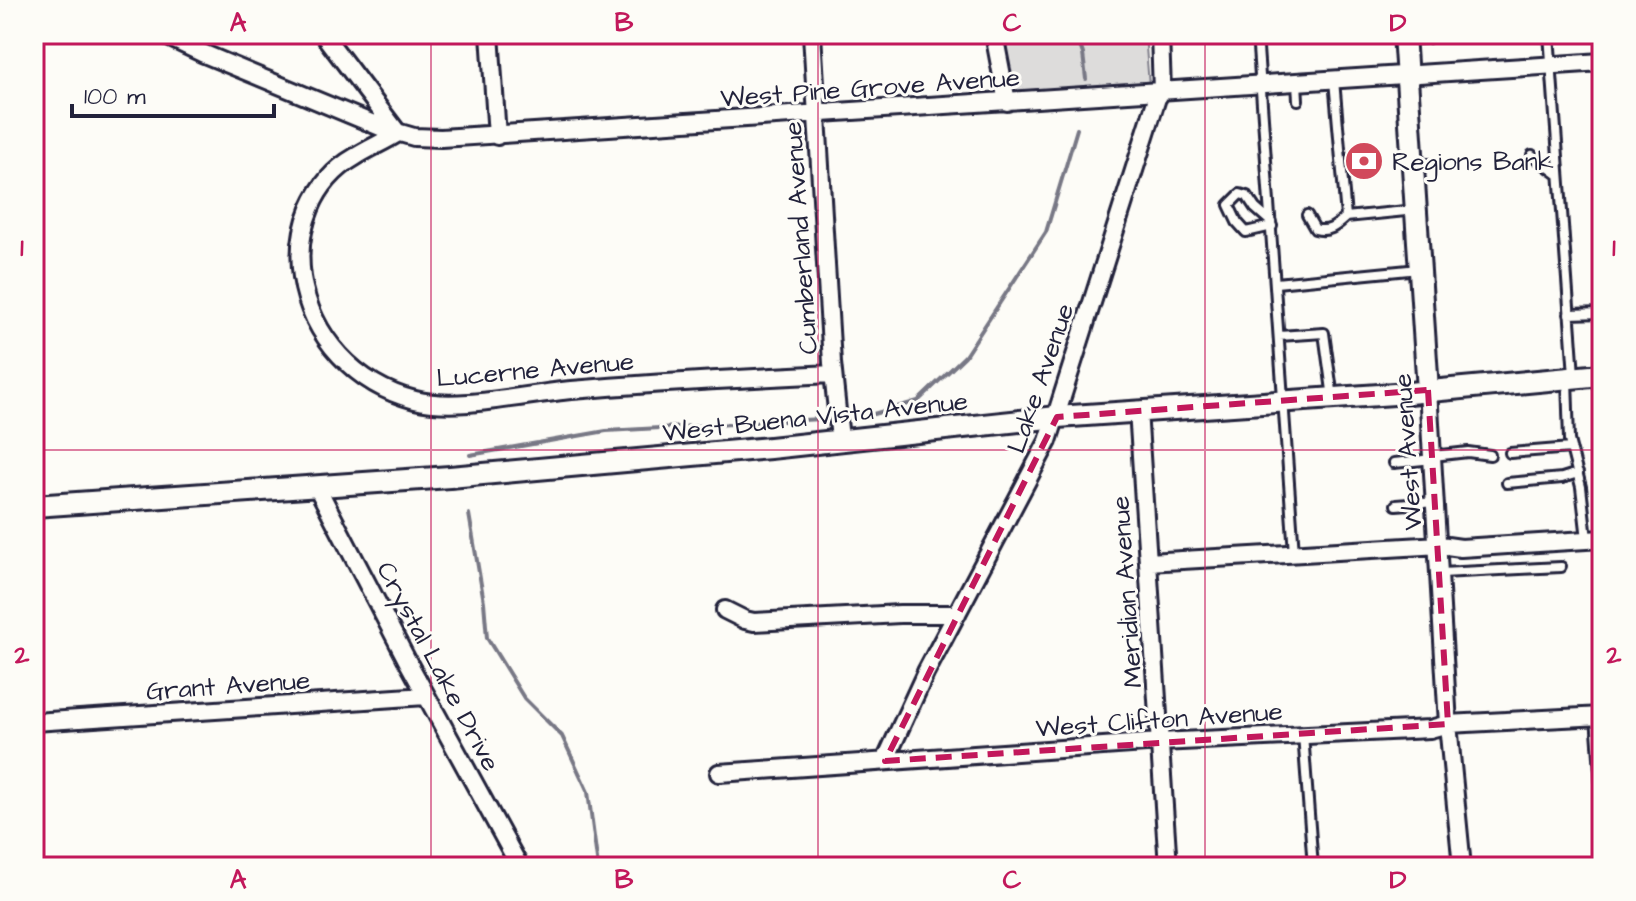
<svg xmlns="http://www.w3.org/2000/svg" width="1636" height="901" viewBox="0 0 1636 901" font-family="'Architects Daughter',sans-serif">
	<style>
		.green { fill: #dddcdb; stroke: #807f8b; stroke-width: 2 }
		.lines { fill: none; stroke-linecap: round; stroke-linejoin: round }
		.stream { stroke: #787885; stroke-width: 4 }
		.service-casing { stroke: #22223b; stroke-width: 14 }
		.minor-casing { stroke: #22223b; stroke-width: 22 }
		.tertiary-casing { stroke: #22223b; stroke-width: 26 }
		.service { stroke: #fdfcf7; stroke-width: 8 }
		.minor { stroke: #fdfcf7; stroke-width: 16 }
		.tertiary { stroke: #fdfcf7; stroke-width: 20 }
		.marked { fill: none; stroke: #c2185b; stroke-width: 6; stroke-dasharray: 16 10; stroke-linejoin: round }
		.grid { fill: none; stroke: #c2185b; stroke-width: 2; stroke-opacity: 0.55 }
		.labels { text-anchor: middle; stroke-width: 6; stroke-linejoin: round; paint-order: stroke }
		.street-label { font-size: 26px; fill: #22223b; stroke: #fdfcf7 }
		.poi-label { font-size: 26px; fill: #22223b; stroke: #fdfcf7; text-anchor: start }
		.neatline { fill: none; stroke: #c2185b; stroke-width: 3 }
		.grid-label { font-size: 26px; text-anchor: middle; font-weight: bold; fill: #c2185b }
	</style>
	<rect width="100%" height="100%" fill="#fdfcf7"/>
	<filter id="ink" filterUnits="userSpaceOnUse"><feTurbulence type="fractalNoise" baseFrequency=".0125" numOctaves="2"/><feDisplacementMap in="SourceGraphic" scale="16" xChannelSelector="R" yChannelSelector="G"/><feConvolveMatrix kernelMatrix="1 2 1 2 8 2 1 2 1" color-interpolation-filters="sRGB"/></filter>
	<g filter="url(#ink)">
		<path class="green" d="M1001,34H1145L1149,86L1012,96Z"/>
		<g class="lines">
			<path class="stream" d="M1076,34L1083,54L1086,79
				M870,415L918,401L965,356L1046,232L1077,129
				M470,455L606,431L821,419
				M469,514L484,602L487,638L524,698L562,736L588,792L598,867"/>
			<g class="service-casing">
				<path id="service" d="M1257,34L1294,553
					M1549,34L1574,375
					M1405,40L1428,38
					M1334,80L1346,217L1416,210
					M1297,82L1298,100
					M1532,155L1559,175
					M1413,165L1429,164
					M1307,215L1315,229C1329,233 1336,226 1346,217
					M1271,222L1255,208L1247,196L1240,194L1229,205L1237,222L1246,232L1272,226
					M1276,283L1419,269
					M1569,314L1602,313
					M1279,336L1324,333L1333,398
					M1567,379L1569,440L1581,487L1587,539
					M1510,453L1571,448
					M1433,456L1468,452L1490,455
					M1394,463L1433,459
					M1507,483L1562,478L1578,473
					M1396,505L1436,502
					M1441,573L1561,567
					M1596,716L1602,799
					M1303,734L1313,867"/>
			</g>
			<g class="minor-casing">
				<path id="minor" d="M162,34L202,53L383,128L414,137L441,138L1602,62
					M323,34L398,133C384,142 369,148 355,157C313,181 295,230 302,277C311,337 356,385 415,400C458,411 526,394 572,390C659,382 746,378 833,374
					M490,34L497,136
					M812,34L832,363L840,439
					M994,34L1007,102
					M1428,390L1448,724L1462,867
					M1138,410L1168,867
					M317,487L409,664L520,867
					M1148,562L1440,545L1461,548L1602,539
					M725,610L745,620L754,622L900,614H957
					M34,722L426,696
					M885,761L926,672L1048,441L1157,98L1162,91L1160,34
					M719,773L1160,742L1430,729L1448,724L1602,716"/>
			</g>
			<g class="tertiary-casing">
				<path id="tertiary" d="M1404,34L1428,390
					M34,506L450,477L770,448L1057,417L1409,393L1602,375"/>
			</g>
			<use href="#service" class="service"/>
			<use href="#minor" class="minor"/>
			<use href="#tertiary" class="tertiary"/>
		</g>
	</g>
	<path class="marked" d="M1428,390L1448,724L885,761L1057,417Z"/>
	<path class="grid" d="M431,34V867M818,34V867M1205,34V867M34,450H1602"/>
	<defs>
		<g id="bank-disc" transform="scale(2)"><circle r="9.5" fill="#d1495b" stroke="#fdfcf7"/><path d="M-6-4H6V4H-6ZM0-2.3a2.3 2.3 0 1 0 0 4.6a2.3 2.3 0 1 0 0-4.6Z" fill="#fff"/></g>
	</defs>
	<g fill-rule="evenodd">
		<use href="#bank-disc" x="1364" y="161"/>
	</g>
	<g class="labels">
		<g class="street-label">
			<text transform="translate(870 87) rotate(-4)" y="9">West Pine Grove Avenue</text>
			<text transform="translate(800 238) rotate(-94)" y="9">Cumberland Avenue</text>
			<text transform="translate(535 369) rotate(-5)" y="9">Lucerne Avenue</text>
			<text transform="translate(1040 378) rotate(-71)" y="9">Lake Avenue</text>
			<text transform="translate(815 416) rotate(-6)" y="9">West Buena Vista Avenue</text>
			<text transform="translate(1407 452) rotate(-94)" y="9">West Avenue</text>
			<text transform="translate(1126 592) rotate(-94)" y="9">Meridian Avenue</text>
			<text transform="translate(439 666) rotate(62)" y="9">Crystal Lake Drive</text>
			<text transform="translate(228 685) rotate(-4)" y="9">Grant Avenue</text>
			<text transform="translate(1159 719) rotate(-4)" y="9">West Clifton Avenue</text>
		</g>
		<g class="poi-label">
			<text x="1392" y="170">Regions Bank</text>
		</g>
	</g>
	<rect width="1636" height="901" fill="none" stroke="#fdfcf7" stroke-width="88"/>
	<path d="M72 104v12h202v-12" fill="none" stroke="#22223b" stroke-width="4"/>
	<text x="84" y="104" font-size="24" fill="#22223b" stroke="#fdfcf7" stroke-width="6" paint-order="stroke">100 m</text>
	<rect x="44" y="44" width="1548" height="813" class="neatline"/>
	<g class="grid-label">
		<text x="238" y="31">A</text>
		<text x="624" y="31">B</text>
		<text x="1012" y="31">C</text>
		<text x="1398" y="31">D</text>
		<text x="22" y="256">1</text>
		<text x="1614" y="256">1</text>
		<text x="22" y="663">2</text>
		<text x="1614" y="663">2</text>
		<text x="238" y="888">A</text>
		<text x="624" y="888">B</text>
		<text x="1012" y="888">C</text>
		<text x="1398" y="888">D</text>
	</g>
</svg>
